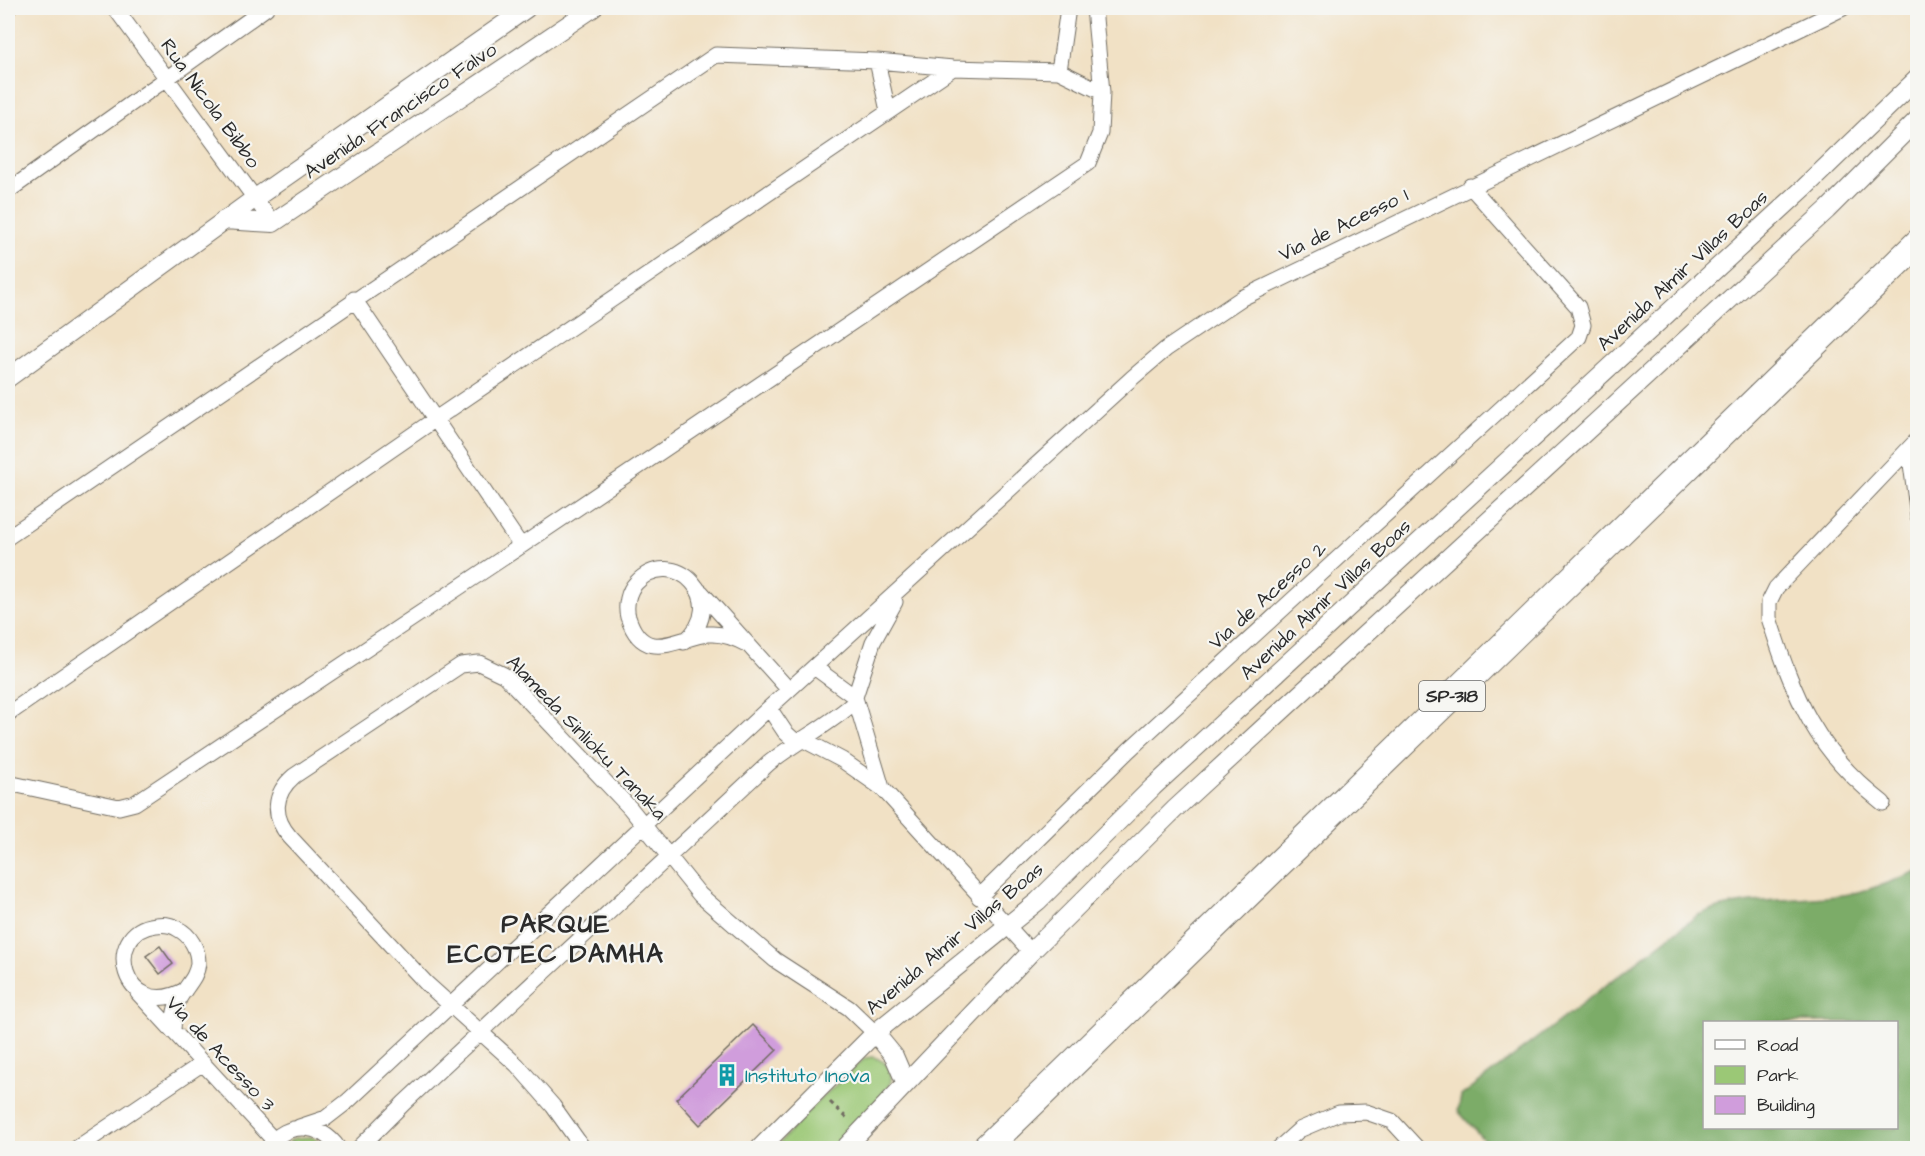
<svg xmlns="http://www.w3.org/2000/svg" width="1925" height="1156" viewBox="0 0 1925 1156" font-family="'Architects Daughter',sans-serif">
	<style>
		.green { fill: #9bc876; stroke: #637a50; stroke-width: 1.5 }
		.forest { fill: #7cac67; stroke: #546c49; stroke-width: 1.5; fill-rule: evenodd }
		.building { fill: #d09ddc }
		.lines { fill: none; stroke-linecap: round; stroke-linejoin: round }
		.minor-casing { stroke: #706b61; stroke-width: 17 }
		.tertiary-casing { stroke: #706b61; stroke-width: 20 }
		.motorway-casing { stroke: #706b61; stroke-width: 29 }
		.path { stroke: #706b61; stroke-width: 3; stroke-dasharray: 4.5 4.5; stroke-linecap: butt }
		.minor { stroke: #fff; stroke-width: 15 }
		.tertiary { stroke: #fff; stroke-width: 18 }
		.motorway { stroke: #fff; stroke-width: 27 }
		.labels { text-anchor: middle; stroke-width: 4.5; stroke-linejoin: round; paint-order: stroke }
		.shield { fill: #f6f6f2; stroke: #686867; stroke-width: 1.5 }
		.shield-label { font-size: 18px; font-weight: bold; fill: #2b2b2b }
		.street-label { font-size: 20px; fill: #2b2b2b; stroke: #f6f6f2 }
		.culture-label { font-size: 20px; fill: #0d838f; stroke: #f6f6f2; text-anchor: start }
		.district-label { font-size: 26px; font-weight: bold; letter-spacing: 1.5px; fill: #2b2b2b; stroke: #f6f6f2 }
	</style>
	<rect width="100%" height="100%" fill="#f6f6f2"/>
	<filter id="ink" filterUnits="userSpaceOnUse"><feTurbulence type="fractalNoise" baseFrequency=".0167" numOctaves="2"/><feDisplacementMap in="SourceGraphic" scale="12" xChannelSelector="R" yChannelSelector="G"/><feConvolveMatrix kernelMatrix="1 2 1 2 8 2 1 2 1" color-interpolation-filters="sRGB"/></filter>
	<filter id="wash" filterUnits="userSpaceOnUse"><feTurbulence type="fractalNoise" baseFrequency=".008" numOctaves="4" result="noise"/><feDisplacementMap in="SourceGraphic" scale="24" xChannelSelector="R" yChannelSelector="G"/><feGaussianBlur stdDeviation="1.35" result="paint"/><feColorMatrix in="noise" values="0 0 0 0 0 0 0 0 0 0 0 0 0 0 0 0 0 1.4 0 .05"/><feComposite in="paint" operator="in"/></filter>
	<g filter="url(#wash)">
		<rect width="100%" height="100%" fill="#f1e1c5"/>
		<path class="green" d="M873,1057C884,1060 893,1068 891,1081C889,1093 843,1137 833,1148H775L814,1105L865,1058Z
			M312,1137L328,1148H295L289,1141L296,1138Z"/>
		<path class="forest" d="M1917,871V1148H1491L1458,1111L1461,1096L1698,915C1742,896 1796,902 1843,895C1869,891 1893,881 1917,871ZM1704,1022H1896V1128H1704Z"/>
		<g id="blocks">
			<path class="building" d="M160,946L173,964L160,974L146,956Z
				M753,1025L777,1050L700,1125L676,1099Z"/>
		</g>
	</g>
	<g filter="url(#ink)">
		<use href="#blocks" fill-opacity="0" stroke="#706b61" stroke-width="1.5"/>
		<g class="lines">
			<g class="minor-casing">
				<path id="minor" d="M8,8H9
					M115,8L273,223
					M877,61L888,111
					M1059,71L1068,8
					M8,191L266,8
					M354,299L521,546
					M1909,449L1918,516
					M8,537L716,55L877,61L953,68L1059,71L1102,92
					M701,592L789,690
					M684,642C733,601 673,543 636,583C628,591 625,606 628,617C644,667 679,636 709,634C724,633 736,638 748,645
					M814,667L1132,378L1166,349L1242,298L1843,8
					M855,697L873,642L895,602
					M856,701L882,788
					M8,714L437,418L953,68
					M802,739L842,760L882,788L1031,952
					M8,783L119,807L135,803L521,546L1088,163L1100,133L1102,92L1094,8
					M1883,803C1815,750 1795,699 1769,618V602L1776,588L1918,439
					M979,897L1129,750L1579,337L1583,325L1578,307L1470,186
					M138,993L281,1148
					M173,1030C173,1020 175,1009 179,999C185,987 197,978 198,963C198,949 190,935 178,929C172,925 163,924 156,925C100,931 123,1024 185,990
					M299,1127L326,1118L348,1101L769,708
					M269,1147C286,1120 322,1123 338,1148
					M77,1148L203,1063
					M359,1148L404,1103L769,763C797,741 829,725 856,701L855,697L814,667L769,708L785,732L796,742
					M583,1148L553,1106L517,1065L426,983L290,837C272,817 273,794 294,776L461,665L479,663L504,675L630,808L700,895L775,960L849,1008L875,1033
					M1279,1148L1299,1130L1339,1113L1366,1112L1392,1121L1417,1148"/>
			</g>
			<g class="tertiary-casing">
				<path id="tertiary" d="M224,220L273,223L593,8
					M8,378L254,199L527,8
					M875,1033L894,1056L906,1084
					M760,1148L875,1033L1038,901L1153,787L1804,188L1918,78
					M845,1148L1031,952L1175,809L1827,210L1918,119"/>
			</g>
			<g class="motorway-casing">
				<path id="motorway" d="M986,1148L1918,243"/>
			</g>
			<path class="path" d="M830,1102L849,1120"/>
			<use href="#minor" class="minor"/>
			<use href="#tertiary" class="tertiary"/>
			<use href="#motorway" class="motorway"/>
		</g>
	</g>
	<defs>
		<g id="building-bare" transform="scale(1.8)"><path d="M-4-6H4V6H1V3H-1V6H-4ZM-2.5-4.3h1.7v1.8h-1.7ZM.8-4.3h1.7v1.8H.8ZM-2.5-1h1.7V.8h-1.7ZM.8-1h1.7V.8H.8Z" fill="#0f9aa8" stroke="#f6f6f2" stroke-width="2.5" paint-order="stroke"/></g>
	</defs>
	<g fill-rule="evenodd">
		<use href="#building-bare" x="727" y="1075"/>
	</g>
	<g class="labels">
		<rect class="shield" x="1419" y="681" width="66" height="30" rx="4.5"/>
		<g class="shield-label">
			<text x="1452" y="702">SP-318</text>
		</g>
		<g class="street-label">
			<text transform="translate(211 103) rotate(54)" y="7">Rua Nicola Bibbo</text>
			<text transform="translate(400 110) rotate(-34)" y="7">Avenida Francisco Falvo</text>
			<text transform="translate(1343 224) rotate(-26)" y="7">Via de Acesso 1</text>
			<text transform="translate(1682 270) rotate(-43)" y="7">Avenida Almir Villas Boas</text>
			<text transform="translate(1267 595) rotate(-42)" y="7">Via de Acesso 2</text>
			<text transform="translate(1325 599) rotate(-43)" y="7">Avenida Almir Villas Boas</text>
			<text transform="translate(587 737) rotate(46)" y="7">Alameda Sinlioku Tanaka</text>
			<text transform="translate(954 938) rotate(-40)" y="7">Avenida Almir Villas Boas</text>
			<text transform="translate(221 1053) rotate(47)" y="7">Via de Acesso 3</text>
		</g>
		<g class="culture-label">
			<text x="745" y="1082">Instituto Inova</text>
		</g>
		<g class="district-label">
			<text x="556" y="932">PARQUE<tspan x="556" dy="30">ECOTEC DAMHA</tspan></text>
		</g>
	</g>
	<rect width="1925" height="1156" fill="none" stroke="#f6f6f2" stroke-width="30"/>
	<rect x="1703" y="1021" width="195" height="108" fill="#f6f6f2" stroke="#a5a5a2" stroke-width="1.5"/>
	<rect x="1715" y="1040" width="30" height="9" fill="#ffffff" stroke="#a5a5a2" stroke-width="1.5"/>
	<text x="1757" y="1051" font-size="18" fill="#2b2b2b">Road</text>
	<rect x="1715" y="1066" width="30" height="18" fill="#9bc876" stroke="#a5a5a2" stroke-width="1.5"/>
	<text x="1757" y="1081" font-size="18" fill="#2b2b2b">Park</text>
	<rect x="1715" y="1096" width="30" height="18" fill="#d09ddc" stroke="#a5a5a2" stroke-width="1.5"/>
	<text x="1757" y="1111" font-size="18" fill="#2b2b2b">Building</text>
</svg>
